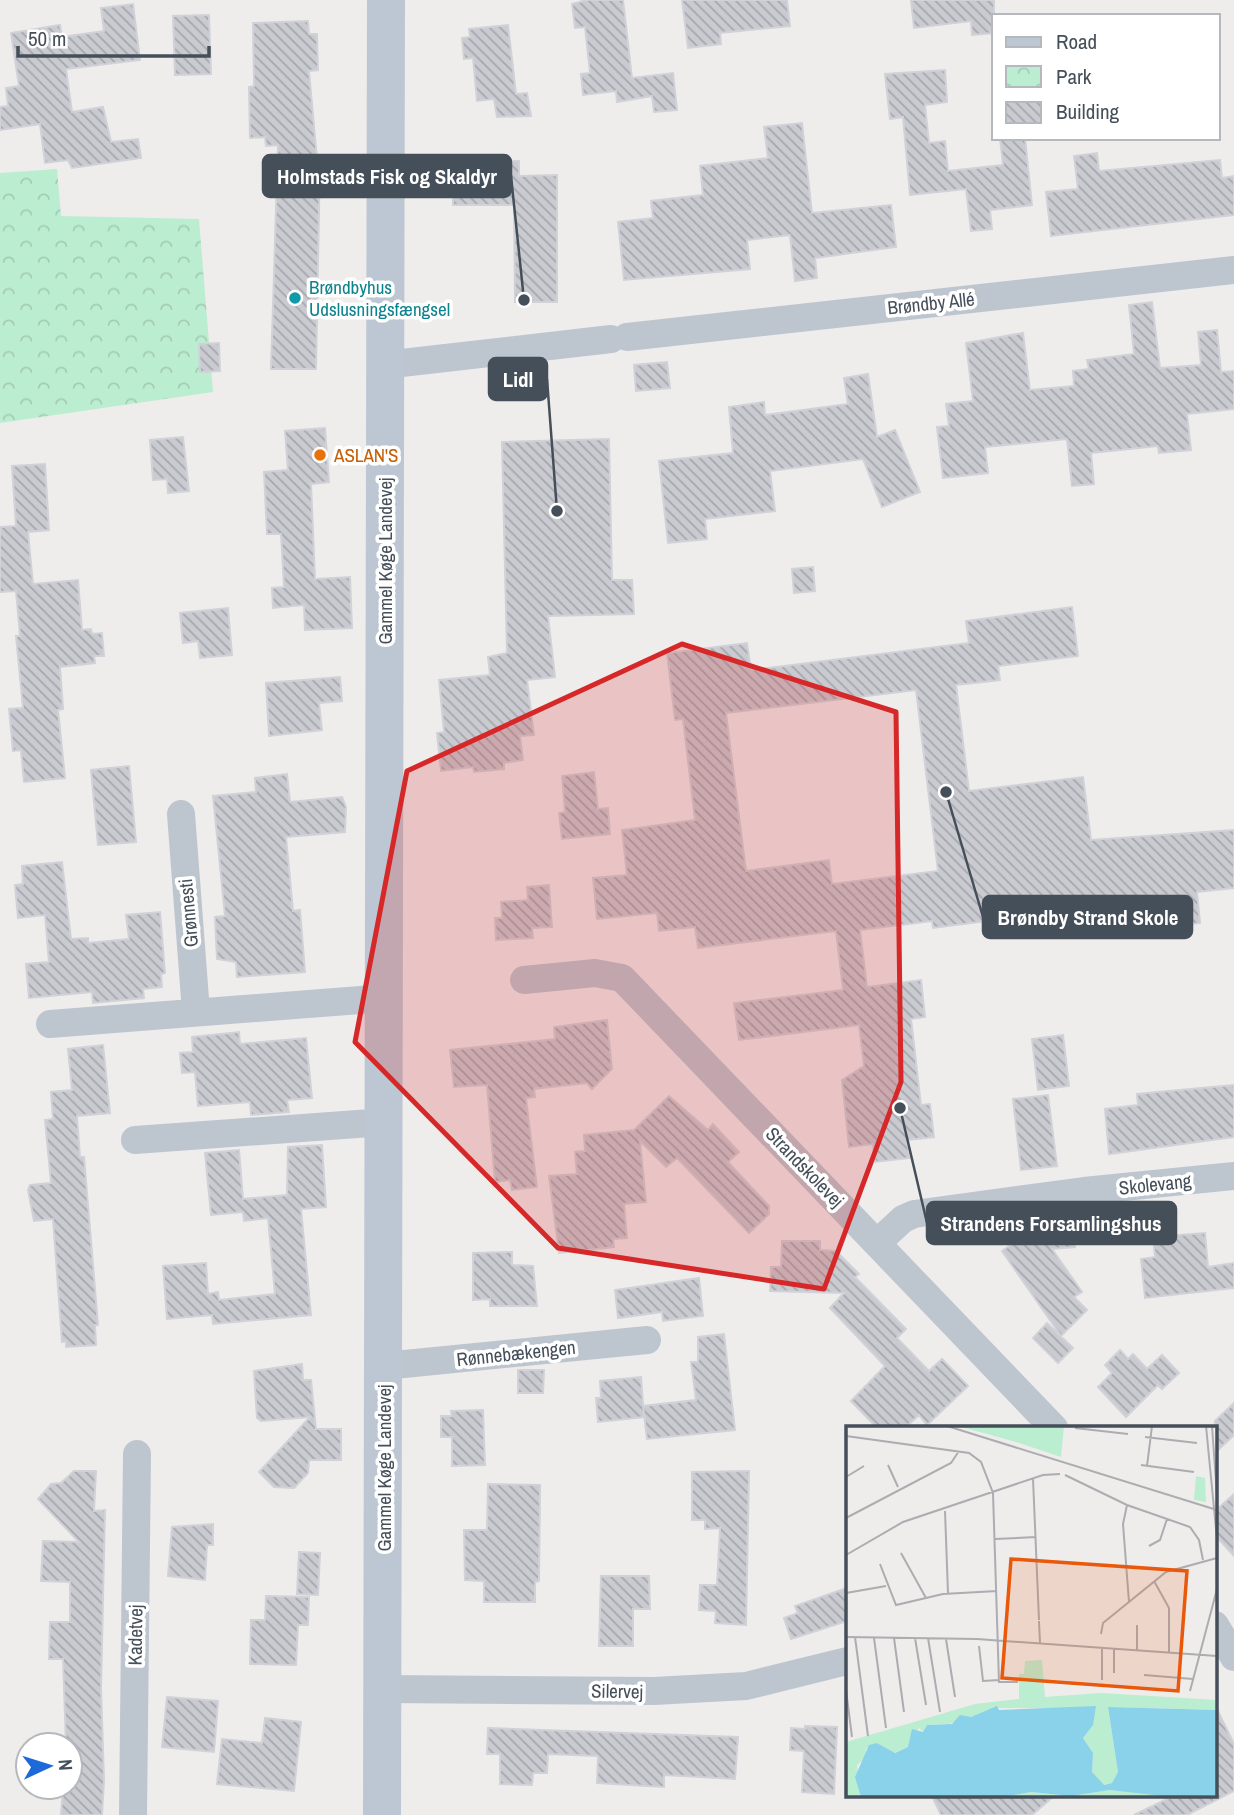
<svg xmlns="http://www.w3.org/2000/svg" width="1234" height="1815" viewBox="0 0 1234 1815" font-family="'Archivo Narrow',sans-serif">
	<style>
		.park { fill: url(#park-crowns) }
		.building { fill: url(#building-back-hatch); stroke: #d0d2d8; stroke-width: 2; fill-rule: evenodd }
		.lines { fill: none; stroke-linecap: round; stroke-linejoin: round }
		.street { stroke: #bdc6cf; stroke-width: 28 }
		.secondary { stroke: #bdc7d3; stroke-width: 38 }
		.marked { fill: #d62828; fill-opacity: 0.2; stroke: #d62828; stroke-width: 5; stroke-linejoin: round }
		.culture-dot { fill: #0f9aa8; stroke: #fff; stroke-width: 2.5 }
		.food-dot { fill: #e8710a; stroke: #fff; stroke-width: 2.5 }
		.labels { text-anchor: middle; stroke-width: 7; stroke-linejoin: round; paint-order: stroke }
		.culture-label { font-size: 19px; fill: #0d838f; stroke: #fff; text-anchor: start }
		.street-label { font-size: 19px; fill: #454f59; stroke: #fff }
		.food-label { font-size: 19px; fill: #c56008; stroke: #fff; text-anchor: start }
		.inset-road { fill: none; stroke: #abadb1; stroke-width: 2 }
		.view { fill: #e8590c; fill-opacity: 0.15; stroke: #e8590c; stroke-width: 3.5 }
		.inset-edge { fill: none; stroke: #454f59; stroke-width: 3.5 }
		.leader { fill: none; stroke: #454f59; stroke-width: 2.5 }
		.callout-dot { fill: #454f59; stroke: #fff; stroke-width: 2.5 }
		.callout { fill: #454f59; stroke: #454f59; stroke-width: 2.5 }
		.callout-label { font-size: 21px; text-anchor: middle; font-weight: bold; fill: #fff }
	</style>
	<defs>
		<pattern id="park-crowns" width="20" height="18" patternUnits="userSpaceOnUse" patternTransform="scale(1.75)"><rect width="20" height="18" fill="#bbedd0"/><path d="M2 6a3 3 0 1 1 6 0M12 15a3 3 0 1 1 6 0" fill="none" stroke="#a2cdb5"/></pattern>
		<pattern id="building-back-hatch" width="6" height="6" patternUnits="userSpaceOnUse" patternTransform="scale(1.75)"><rect width="6" height="6" fill="#c9cbd1"/><path d="M-1 5l2 2M0 0l6 6M5-1l2 2" fill="none" stroke="#a5a7ad"/></pattern>
	</defs>
	<rect width="100%" height="100%" fill="#efecec"/>
	<path class="park" d="M57,169L61,216L199,219L213,392L0,423V173Z"/>
	<path class="building" d="M586,0H623L632,78L673,73L677,110L654,112L652,96L617,102L616,91L583,95L581,74L590,73L585,27L575,28L572,4Z
		M682,0H787L790,26L720,33L721,44L688,48Z
		M911,0H994V33L972,35L971,21L914,28Z
		M133,4L140,60L66,69L72,112L103,107L111,142L138,139L141,158L72,168L68,160L45,163L40,124L0,130V107L8,106L6,88L19,86L11,33L60,25L62,37L104,31L101,8Z
		M209,15L211,74L175,75L173,16Z
		M308,21L309,34H317L318,70L309,71L317,159H320L316,369H271L278,145L266,146L265,137L250,138L249,87L254,86L253,23Z
		M508,25L516,94L527,93L531,116L497,117L494,99L477,101L473,58L464,59L462,38L470,37L469,29Z
		M945,70L947,102L925,105L929,143L945,141L948,171L1003,165L1000,138H1025L1032,205L990,210L992,229L971,231L966,189L910,195L903,117L890,119L885,74Z
		M802,123L812,213L891,205L896,247L815,258L817,278L795,281L790,235L747,240L750,269L624,280L618,222L653,218L651,201L703,195L700,166L768,158L764,127Z
		M1097,153L1099,171L1220,160L1222,178L1234,176V215L1051,236L1046,192L1078,189L1074,156Z
		M453,161H519V176L557,175V302H515L514,205H453Z
		M1152,302L1160,368L1201,365L1198,332L1217,330L1221,372L1234,371V409L1187,414L1191,450L1159,453L1158,446L1091,453L1094,484L1072,486L1067,439L985,447L988,473L943,478L937,427L949,426L946,404L973,401L966,343L1023,333L1030,390L1074,386L1073,371L1089,369L1087,360L1134,354L1129,305Z
		M219,343L220,371L200,372L199,344Z
		M667,362L670,388L636,391L634,365Z
		M868,374L877,437L895,430L920,492L882,507L863,459L770,471L775,511L705,519L707,539L668,543L659,461L733,453L729,407L764,402L765,415L848,404L844,378Z
		M325,428L329,482L311,484L315,579L350,577L352,628L305,630L304,605L273,608L272,588L284,587L281,534H267L264,472L288,470L285,431Z
		M183,437L189,491L168,493L167,479L153,480L150,440Z
		M609,439L612,580H632L634,614L548,616L555,677L527,680L534,735L520,736L523,760L504,763V769L474,772L473,767L441,771L437,733L444,732L439,680L490,675L488,657L507,653L502,442Z
		M45,464L49,530L28,532L33,584L78,580L82,630L91,629L92,634L102,633L104,656H94L95,663L60,667L63,709L58,710L65,778L24,782L21,750L13,751L9,709L23,708L16,636H20L16,591L0,592V527L16,526L12,466Z
		M813,567L815,591L794,593L792,569Z
		M1072,607L1078,656L998,666L1000,680L956,685L969,791L1083,777L1091,840L1234,830V888L1197,892L1200,923L1177,926L1172,895L1049,908L1050,913L933,928L932,921L860,930L867,987L921,980L925,1017L911,1019L921,1105L930,1104L934,1137L907,1140L910,1158L875,1162L873,1144L849,1147L842,1080L864,1066L859,1025L739,1040L734,1003L843,990L836,931L698,948L695,927L659,931L657,913L597,919L593,878L627,875L622,830L695,820L683,719L675,720L667,653L747,643L751,670L969,643L966,621ZM916,690L938,871L832,884L829,860L746,871L726,713Z
		M228,608L232,655L200,658L198,641L183,643L180,613Z
		M340,677L342,701L319,703L322,730L269,736L266,683Z
		M129,766L136,842L98,845L91,770Z
		M594,772L598,809L608,808L610,834L562,839L559,813L565,812L562,776Z
		M287,774L290,802L342,797L346,807L345,832L286,837L293,911L300,910L305,972L237,977L236,962L217,959L215,917L225,916L213,796L256,792L255,778Z
		M62,862L71,939L88,938V943L129,939L126,915L160,912L165,973L161,974L162,987L143,989L144,998L93,1003L92,992L29,998L26,964L49,962L45,915L18,918L15,885L23,884L22,866Z
		M549,885L552,927L532,928L533,938L496,940L495,918H502L501,902L528,900L527,887Z
		M607,1020L612,1069L592,1089L587,1083L534,1089L535,1097L526,1098L537,1187L512,1190L510,1180L495,1182L487,1085L454,1087L450,1050L555,1039L554,1027Z
		M239,1032L240,1044L306,1038L312,1098L287,1100L289,1112L251,1115L250,1102L198,1106L195,1072L182,1073L180,1053L193,1052L192,1037Z
		M1063,1035L1069,1086L1038,1090L1032,1039Z
		M103,1045L110,1113L77,1116L80,1157H84L98,1325H95L96,1345L66,1347V1341L62,1342L53,1219L34,1221L28,1190L30,1185L51,1183L45,1120L53,1119L51,1092L72,1090L68,1049Z
		M1234,1085V1137L1109,1154L1105,1109L1138,1105L1137,1094Z
		M1048,1095L1057,1166L1021,1170L1013,1099Z
		M669,1096L708,1130L713,1124L739,1152L728,1162L769,1206V1214L749,1233L677,1158L666,1167L640,1141L646,1202L624,1204L627,1238L613,1239L614,1247L559,1253L549,1176L577,1174L575,1152L585,1151L584,1135L634,1130Z
		M322,1145L326,1207L301,1209L311,1315L213,1324L212,1315L167,1319L163,1266L206,1263L208,1294L218,1292L219,1300L275,1294L268,1218L244,1221L243,1212L211,1215L205,1153L239,1150L243,1199L287,1195L288,1147Z
		M1073,1223L1075,1247L1052,1249L1082,1292L1074,1297L1087,1310L1061,1336L1002,1251L1038,1226Z
		M1205,1233L1208,1267L1234,1263V1288L1145,1298L1141,1259L1155,1257L1153,1237Z
		M782,1241H820V1250L836,1251L859,1274L855,1277L906,1329L897,1338L929,1371L942,1359L968,1386L927,1425L919,1415L905,1428H877L851,1401L885,1366L830,1308L844,1293L770,1291L771,1267H781Z
		M512,1252V1265L533,1266L537,1306H490V1299L473,1300V1253Z
		M699,1278L703,1316L663,1321L662,1312L618,1318L615,1290Z
		M1047,1323L1073,1348L1058,1363L1033,1338Z
		M724,1334L735,1430L647,1439L643,1406L696,1400L691,1362H698V1337Z
		M1120,1350L1128,1359L1133,1354L1147,1369L1162,1355L1179,1373L1162,1389L1158,1385L1126,1417L1098,1387L1112,1373L1105,1365Z
		M302,1364L303,1380H311L316,1429H341V1460H309L308,1473L294,1488L274,1487L259,1472L310,1417L261,1421L257,1418L254,1371Z
		M518,1370H544L543,1393H518Z
		M641,1377L644,1417L598,1422L596,1398H601L600,1381Z
		M1234,1403V1435L1215,1453V1421Z
		M483,1410L485,1465L452,1466V1437H441V1416H452L451,1411Z
		M74,1471H96L94,1511L105,1510L101,1689L104,1780L102,1815H61L63,1787H70V1745H66L63,1659H49L50,1622H70V1582L41,1581L43,1541L79,1542L38,1499L51,1484L61,1483Z
		M749,1471L746,1625L715,1623L716,1611L699,1610L700,1585H717L720,1528L705,1529V1520H692V1472Z
		M488,1484L540,1485L539,1581L535,1582V1602H484V1581L465,1580L464,1530H487Z
		M1234,1494V1556L1215,1535V1511Z
		M213,1524V1545H207L205,1580L168,1576L172,1527Z
		M299,1552L320,1553L318,1595L297,1594Z
		M601,1576H649L650,1609H633V1646H599Z
		M847,1588V1621L791,1639L784,1618L798,1613L795,1606Z
		M266,1596L309,1597L308,1625H298L296,1665L250,1664L251,1620H265Z
		M167,1697L218,1701L214,1752L162,1747Z
		M1215,1705L1234,1744V1791L1187,1815H1134L1173,1796H1215Z
		M265,1718L301,1722L294,1791L217,1784L222,1739L262,1743Z
		M805,1726L837,1727L834,1794L802,1792L804,1751L790,1750L791,1728L805,1729Z
		M488,1728L738,1737L735,1779L664,1775V1787L597,1783L598,1756L548,1754L547,1773H533L532,1785L500,1784V1754H487Z
		M932,1796H1054L1032,1815H941Z"/>
	<g class="lines">
		<path class="street" d="M627,337L1234,270
			M384,365L611,339
			M181,814L196,1012
			M524,980L595,973L622,978L1054,1428
			M50,1024L386,998
			M135,1140L385,1122
			M878,1242L903,1219L914,1214L1084,1191L1234,1176
			M384,1366L647,1340
			M1215,1625L1234,1657
			M383,1689L654,1691L746,1686L847,1661
			M133,1815L137,1454"/>
		<path class="secondary" d="M382,1815L386,0"/>
	</g>
	<path class="marked" d="M682,644L896,712L901,1082L824,1289L558,1248L355,1042L407,771Z"/>
	<circle class="culture-dot" cx="295" cy="298" r="7"/>
	<circle class="food-dot" cx="320" cy="455" r="7"/>
	<g class="labels">
		<g class="culture-label">
			<text x="309" y="294">Brøndbyhus<tspan x="309" dy="22">Udslusningsfængsel</tspan></text>
		</g>
		<g class="street-label">
			<text transform="translate(931 303) rotate(-6)" y="7">Brøndby Allé</text>
			<text transform="translate(385 561) rotate(-90)" y="7">Gammel Køge Landevej</text>
			<text transform="translate(188 913) rotate(-95)" y="7">Grønnesti</text>
			<text transform="translate(805 1167) rotate(46)" y="7">Strandskolevej</text>
			<text transform="translate(1155 1184) rotate(-6)" y="7">Skolevang</text>
			<text transform="translate(516 1353) rotate(-6)" y="7">Rønnebækengen</text>
			<text transform="translate(384 1468) rotate(-90)" y="7">Gammel Køge Landevej</text>
			<text transform="translate(135 1635) rotate(-89)" y="7">Kadetvej</text>
			<text transform="translate(617 1691) rotate(1)" y="7">Silervej</text>
		</g>
		<g class="food-label">
			<text x="334" y="462">ASLAN'S</text>
		</g>
	</g>
	<g transform="translate(846 1426)">
		<rect width="371" height="371" fill="#efecec"/>
		<path d="M350,50L359,52L360,76L348,74Z" fill="#bbedd0"/>
		<path d="M196,234L199,271L255,267L371,274V284L262,281L272,346L266,357L257,359L246,346L247,327L237,312L243,301L229,282H151L103,298L81,299L77,306L73,302L62,321L48,327L31,317L20,323L19,332L11,339L15,371H0V316L129,278L173,273V248H178L179,235ZM264,364L371,371H157L185,366L225,370Z" fill="#bbedd0"/>
		<path d="M112,0H218L215,31L170,16Z" fill="#bbedd0"/>
		<path d="M151,280L153,284L250,280L247,299L237,312L247,327L246,346L258,359L266,357L272,346L262,281L371,284V369L317,370L264,364L225,370L185,366L157,371H15L9,351L23,319L31,317L49,327L62,321L66,303L77,306L81,299L106,298L114,289L125,291Z" fill="#89d2e9"/>
		<path class="inset-road" d="M101,0L371,84M360,0L371,113M366,0L371,70M229,2L282,8M0,10L123,27L135,36L147,67L153,256H172M299,11L351,17M42,39L52,61M295,39L348,46M301,40L306,0M219,49L281,79L344,101L353,114L357,134M0,51L18,40M187,53L193,194M281,79L277,98L283,176M99,85L102,167M0,92L105,37L113,25M149,113L190,111M303,120L314,114L321,93M55,127L80,172M0,129L57,96L197,49L214,48M34,138L50,179L97,168L151,165M308,155L323,182V226M0,167L40,160M193,195L194,217M291,199V224M255,208L257,197L320,146L371,132M0,211L131,213L371,230M9,211L22,310M28,212L40,302M48,212L58,286M69,212L80,279M82,212L94,286M100,213L109,271M133,220L137,255L153,254M256,223V254M268,223V247M298,249L347,253M0,264L6,311M344,265L371,163"/>
		<path class="view" d="M165,133L341,145L332,265L156,252Z"/>
		<rect width="371" height="371" class="inset-edge"/>
	</g>
	<path class="leader" d="M524 300L511 176M557 511L547 379M946 792L983 917M900 1108L927 1223"/>
	<g class="callout-dot">
		<circle cx="524" cy="300" r="7"/>
		<circle cx="557" cy="511" r="7"/>
		<circle cx="946" cy="792" r="7"/>
		<circle cx="900" cy="1108" r="7"/>
	</g>
	<g class="callout">
		<rect x="263" y="155" width="248" height="42" rx="7"/>
		<rect x="489" y="358" width="58" height="42" rx="7"/>
		<rect x="983" y="896" width="209" height="42" rx="7"/>
		<rect x="927" y="1202" width="249" height="42" rx="7"/>
	</g>
	<g class="callout-label">
		<text x="387" y="184">Holmstads Fisk og Skaldyr</text>
		<text x="518" y="387">Lidl</text>
		<text x="1088" y="925">Brøndby Strand Skole</text>
		<text x="1051" y="1231">Strandens Forsamlingshus</text>
	</g>
	<rect x="992" y="14" width="228" height="126" fill="#ffffff" stroke="#b5b9bd" stroke-width="2"/>
	<rect x="1006" y="37" width="35" height="10" fill="#bdc7d3" stroke="#b5b9bd" stroke-width="2"/>
	<text x="1056" y="49" font-size="21" fill="#454f59">Road</text>
	<rect x="1006" y="66" width="35" height="21" fill="url(#park-crowns)" stroke="#b5b9bd" stroke-width="2"/>
	<text x="1056" y="84" font-size="21" fill="#454f59">Park</text>
	<rect x="1006" y="102" width="35" height="21" fill="url(#building-back-hatch)" stroke="#b5b9bd" stroke-width="2"/>
	<text x="1056" y="119" font-size="21" fill="#454f59">Building</text>
	<g transform="translate(49 1766) rotate(86)"><circle r="33" fill="#ffffff" stroke="#b5b9bd" stroke-width="2"/>
	<path d="M0-5L12 26L0 18L-12 26Z" fill="#1d69d8"/>
	<text y="-10" font-size="19" font-weight="bold" text-anchor="middle" fill="#454f59">N</text>
	</g>
	<path d="M18 46v10h191v-10" fill="none" stroke="#454f59" stroke-width="3.5"/>
	<text x="28" y="46" font-size="21" fill="#454f59" stroke="#ffffff" stroke-width="5" paint-order="stroke">50 m</text>
</svg>
